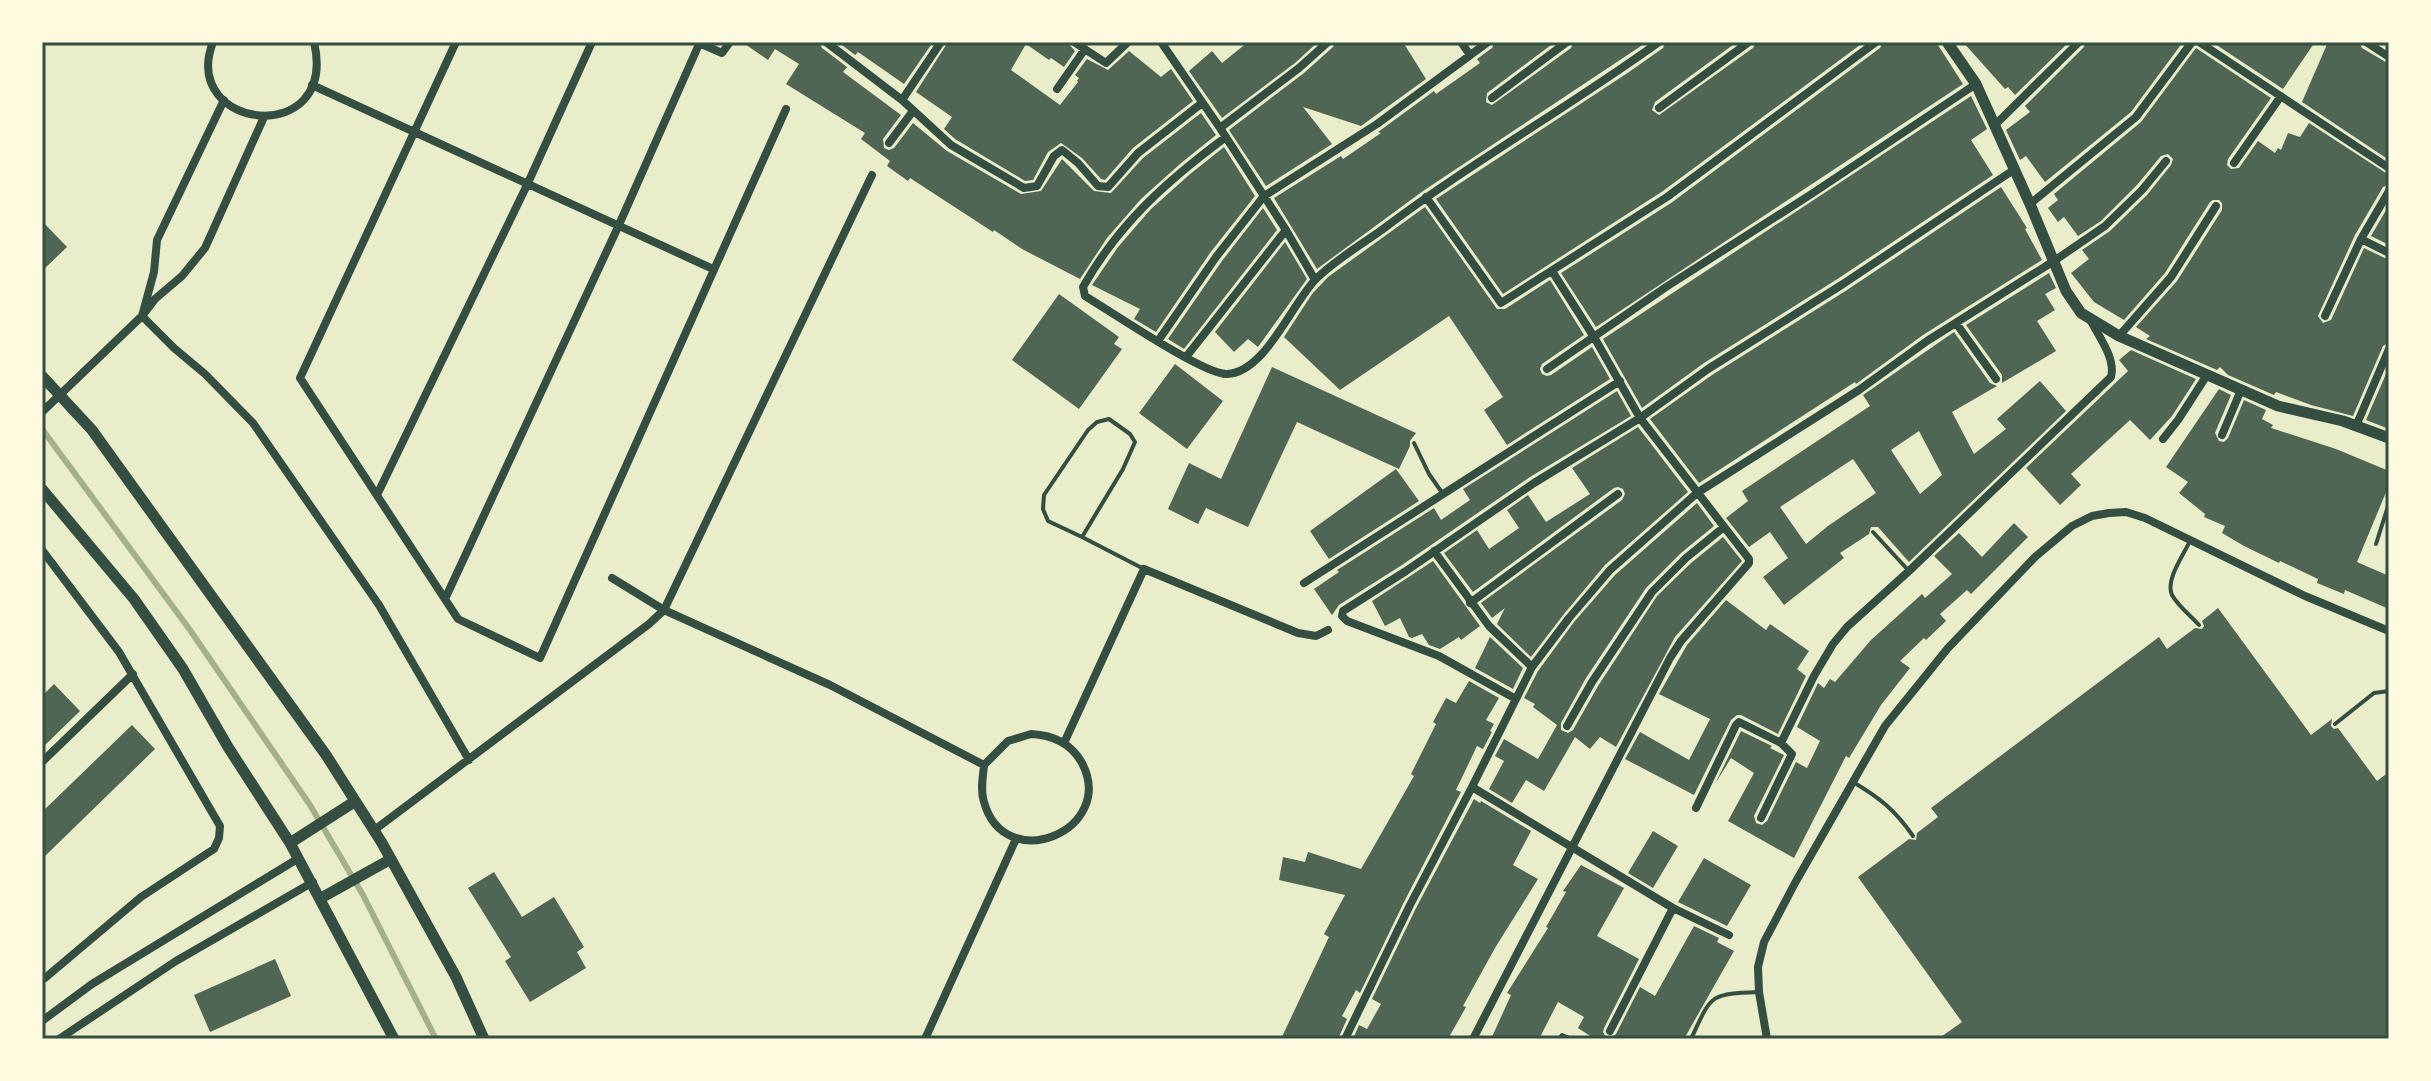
<svg xmlns="http://www.w3.org/2000/svg" width="2431" height="1081" viewBox="0 0 2431 1081" font-family="Commissioner,sans-serif">
	<style>
		.lines { fill: none; stroke-linecap: round; stroke-linejoin: round }
		.stream { stroke: #a3b18a; stroke-width: 6 }
		.building { fill: #4f6655; fill-rule: evenodd }
		.service { stroke: #344e41; stroke-width: 4 }
		.minor { stroke: #344e41; stroke-width: 8 }
		.tertiary { stroke: #344e41; stroke-width: 11 }
		.neatline { fill: none; stroke: #344e41; stroke-width: 3 }
	</style>
	<rect width="100%" height="100%" fill="#e9edc9"/>
	<g class="lines">
		<path class="stream" d="M42,429L190,630L310,805L363,895L436,1039"/>
	</g>
	<path class="building" d="M742,42H819L822,48L847,67L843,72L901,115L883,139L884,148L889,150L894,148L913,123L947,151L1021,194L1041,191L1062,159L1094,191L1111,193L1143,158L1201,113L1216,135L1180,164L1141,199L1107,238L1080,279L1022,249L994,230L993,232L910,178L908,181L887,166L890,161L861,139L865,133L786,84L799,64L775,49L768,60Z
		M838,42H933L904,84L858,52L855,55Z
		M948,42H1067L1075,51L1064,67L1051,58L1049,60L1026,44L1011,70L1060,105L1078,82L1077,81L1079,78L1075,75L1087,59L1108,70L1129,51L1161,77L1171,69L1193,101L1133,148L1105,180L1101,179L1082,158L1061,143L1048,152L1033,180L1025,181L955,139L944,129L952,117L916,92Z
		M1248,42H1318L1295,63L1222,118L1189,71L1212,51L1222,63Z
		M1335,42H1403L1426,79L1361,126L1303,107L1332,144L1266,186L1229,130L1304,73L1333,47Z
		M1495,42H1555L1487,93L1486,102L1492,105L1571,48L1574,42H1647L1423,191L1317,269L1274,198L1341,156L1343,159L1381,133L1378,132L1434,91L1436,94L1480,63L1477,59L1492,48Z
		M1666,42H1737L1655,102L1652,110L1659,115L1753,48L1756,42H1864L1663,191L1503,294L1436,199L1629,72L1663,48Z
		M1883,42H1936L1963,84L1596,327L1561,273L1671,203L1880,48Z
		M1963,42H2069L2015,95L2008,87L2005,89Z
		M2086,42H2183L2131,112L2045,182L2026,156L2020,160L2006,130L2030,112L2025,106L2084,47Z
		M2212,42H2315L2283,89Z
		M2328,42H2359L2362,48L2389,64V160L2302,102Z
		M2196,48L2271,98L2228,159L2227,165L2231,169L2239,168L2258,141L2275,153L2278,148L2281,150L2288,133L2300,137L2309,123L2389,175V184L2383,187L2355,235L2318,316L2323,323L2331,320L2364,248L2389,260V342L2383,346L2353,416L2311,405L2276,392L2274,395L2228,375L2220,367L2217,370L2146,339L2150,336L2136,327L2177,281L2222,210V203L2219,200H2213L2210,202L2165,273L2124,320L2094,302L2071,273L2089,259L2082,250L2110,231L2147,195L2171,165L2173,159L2168,154L2161,156L2137,185L2101,221L2078,236L2064,217L2058,222L2048,208L2058,200L2054,194L2141,122Z
		M1971,96L1987,129L1971,140L1993,175L1839,278L1704,363L1642,408L1603,339Z
		M1224,147L1255,196L1210,253L1156,332L1134,319L1140,309L1092,285L1118,247L1151,209L1189,175Z
		M2001,187L2027,228L2025,229L2042,260L1923,335L1856,384L1855,382L1699,483L1650,419L1712,375L1847,290Z
		M2389,205V245L2371,236Z
		M1425,207L1497,309H1505L1550,280L1584,335L1542,364L1540,369L1542,374L1547,376L1551,375L1592,347L1610,379L1507,445L1484,410L1503,397L1449,316L1340,390L1284,337L1312,294L1328,277Z
		M1263,208L1277,230L1184,349L1168,339L1222,261Z
		M42,221L67,247L42,271Z
		M1285,242L1307,279L1258,347L1248,339L1234,352L1215,332Z
		M2049,273L2056,288L2045,294L2055,310L2037,321L2056,351L2002,383V375L1966,325Z
		M1059,294L1119,337L1114,344L1122,349L1079,409L1012,360Z
		M1954,332L1990,383L1997,386L1952,412L1974,454L2006,429L1997,419L2040,381L2066,411L1909,562L1878,527H1871L1869,534L1840,553L1844,558L1784,605L1763,577L1788,558L1770,532L1749,547L1726,518L1748,501L1742,491L1870,406L1863,395ZM1919,431L1942,475L1920,494L1891,450ZM1853,459L1876,493L1828,526L1806,544L1780,507Z
		M2131,350L2196,379L2172,416L2150,440L2130,420L2071,474L2081,485L2060,505L2026,468L2128,371L2119,360Z
		M1175,364L1223,401L1187,449L1139,413Z
		M1272,367L1416,433L1410,441V446L1399,469L1297,422L1248,527L1206,508L1198,524L1168,509L1189,463L1221,479Z
		M2389,367V429L2366,420Z
		M2219,389L2231,395L2215,433L2219,441L2224,442L2228,438L2244,400L2266,410L2262,419L2273,425L2271,428L2336,449L2389,471V485L2357,562L2389,576V609L2345,590L2344,594L2317,583L2318,579L2280,561L2279,563L2244,546L2222,533L2225,526L2204,517L2205,514L2179,493L2188,482L2166,467Z
		M1617,391L1631,416L1530,477L1402,565L1339,605L1332,615L1314,589L1339,572L1337,570L1434,508L1441,520L1470,500L1463,489Z
		M1638,427L1688,492L1605,565L1564,614L1531,657L1497,624L1505,608L1492,618L1481,603L1622,500L1625,494L1623,489L1618,487L1614,488L1473,592L1444,553L1477,530L1489,549L1519,528L1507,510L1528,495L1546,522L1590,494L1572,468Z
		M1396,469L1419,501L1329,559L1310,531Z
		M1697,503L1714,526L1681,553L1646,588L1586,678L1561,723V730L1568,733L1573,730L1598,686L1657,596L1691,563L1723,537L1742,561L1675,637L1616,747L1600,737L1590,749L1575,737L1544,791L1526,780L1512,803L1489,789L1504,761L1495,756L1504,739L1538,759L1557,725L1533,707L1535,704L1524,698L1538,671L1574,622L1615,575Z
		M2014,523L2028,537L1971,594L1967,590L1940,614L1946,621L1926,640L1924,638L1900,661L1910,668L1881,705L1849,758L1846,756L1794,858L1728,821L1754,773L1731,758L1715,784L1741,731L1772,746L1770,748L1784,755L1754,816L1756,823L1762,825L1767,821L1796,762L1807,768L1820,741L1797,727L1818,683L1824,688L1830,679L1835,682L1871,640L1922,594L1925,598L1952,574L1934,556L1959,533L1982,557Z
		M1433,561L1480,626L1461,640L1459,637L1440,649L1429,645L1422,634L1412,638L1409,637L1400,618L1385,626L1372,601Z
		M1726,600L1766,630L1770,624L1809,651L1797,669L1806,676L1778,734L1741,715H1737L1731,720L1694,795L1625,759L1640,732L1689,760L1710,719L1659,694L1687,645Z
		M2218,608L2311,735L2332,719L2331,726L2334,729L2338,728L2377,781L2389,772V1039H1938L1962,1022L1858,877L1909,839L1916,840L1917,833L1938,817L1931,808L2159,637L2167,649L2195,628L2202,629L2204,626L2202,621Z
		M1490,637L1523,668L1513,689L1475,668Z
		M1469,681L1499,698L1486,720L1494,724L1490,731L1492,732L1483,749L1477,746L1456,790L1461,792L1404,902L1360,993L1356,990L1342,1016L1347,1019L1338,1039H1281L1329,937L1324,934L1345,895L1279,880L1283,857L1305,862L1308,852L1361,869L1414,776L1411,774L1436,724L1433,722L1446,698L1456,703Z
		M54,684L80,711L42,748V696Z
		M132,725L155,749L42,859V812Z
		M1474,799L1480,803L1481,801L1531,831L1513,865L1538,879L1495,948L1463,1006L1466,1007L1448,1039H1353L1359,1025L1367,1029L1381,1004L1372,999L1416,908Z
		M1653,831L1678,846L1653,888L1628,873Z
		M1704,858L1751,885L1727,926L1678,902Z
		M1581,865L1624,888L1597,936L1639,959L1604,1028L1603,1032L1606,1037L1611,1038L1616,1034L1640,987L1655,996L1694,926L1719,938L1717,942L1734,951L1684,1039H1595L1578,1028L1584,1017L1558,1002L1539,1039H1491L1511,995L1507,993L1548,928L1546,927L1566,892L1563,891Z
		M494,872L522,917L554,897L584,947L577,952L586,968L530,1002L505,961L511,957L468,888Z
		M275,959L291,996L210,1032L194,995Z"/>
	<g class="lines">
		<path class="service" d="M1414,443L1429,474L1443,494
			M1873,532L1908,570
			M1082,537L1048,521L1043,509L1044,495L1088,430L1097,422L1109,419L1130,434L1135,442L1123,469L1082,537L1144,569
			M2190,541C2184,554 2165,580 2172,595C2178,606 2191,616 2199,625
			M2376,544L2389,503
			M2335,724L2374,693L2389,691
			M1853,782C1880,798 1895,810 1913,836
			M1559,1039L1562,1035L1572,1039
			M1691,1039C1712,994 1709,994 1759,992"/>
		<path class="minor" d="M213,42C179,131 339,149 314,42
			M456,42L300,378L458,619L540,658L786,109
			M826,42L902,100
			M941,42L902,100L951,145L1024,188L1037,186L1054,156L1062,150L1078,163L1098,186L1108,187L1138,153L1202,103
			M1074,42L1106,63L1128,42
			M1161,42L1220,128
			M1461,42L1470,55
			M2199,42L2389,168
			M2366,42L2389,57
			M699,43L722,53L730,42
			M312,85L713,269
			M1057,89L1085,49
			M1492,98L1567,42
			M224,100L157,240L154,272L142,316L155,299L182,276L205,248L264,117
			M1659,108L1749,42
			M1996,124L2079,42
			M1226,137C1168,180 1119,223 1083,287L1085,296C1110,311 1204,375 1227,374C1265,373 1292,303 1316,279C1335,260 1361,245 1383,229C1472,162 1569,107 1659,42
			M889,143L913,111
			M2234,163L2281,96
			M2389,191L2361,239L2389,253
			M1426,197L1501,303L1667,197L1876,42
			M2030,204L2136,117L2192,42
			M1315,280L1286,230L1220,128L1299,68L1328,42
			M2325,316L2361,239
			M1956,323L1996,379
			M2119,336L2171,277L2216,206
			M1158,341L1216,257L1264,196L1377,124L1488,42
			M1186,357L1286,230
			M1547,369L1666,287L1813,193L1976,84
			M42,412L142,316L174,348L205,374L253,423L379,605L469,760
			M2356,426L2389,349
			M2222,435L2241,390
			M2163,439L2178,420L2207,375
			M377,495L527,185L592,42
			M42,550L119,652L220,826L219,838L214,849L141,897L45,978
			M1434,551L1489,626L1532,667
			M612,578L664,610L830,685L984,765
			M1304,583L1620,381
			M445,599L618,227L700,42
			M1470,603L1618,494
			M1516,699L1439,656L1347,621L1342,616L1343,611L1406,571L1534,483L1640,418L1708,369L1843,284L2015,169
			M1567,726L1592,682L1652,592L1686,558L1724,527
			M1031,734C1052,735 1071,743 1082,763C1117,830 1005,877 984,802C980,790 983,777 984,765L1008,741Z
			M1064,743L1144,569L1298,633L1316,636L1328,630
			M1781,743L1814,676L1833,644L1847,627L1909,571L2111,377C2116,359 2099,337 2091,321
			M42,762L133,674
			M1472,787L1673,908L1729,935
			M1696,808L1736,725L1739,722L1781,743L1792,754L1761,818
			M373,831L649,624L664,610L872,175
			M42,1021L92,984L299,858
			M1610,1031L1673,908
			M59,1039L176,961L313,882
			M925,1039L1016,839
			M1345,1039L1410,905L1472,787L1532,667L1569,618L1610,570L1697,493L1859,390L1927,341L2054,261L2105,226L2142,190L2166,161
			M1473,1039L1670,658L1681,641L1749,563V559L1640,418L1594,337L1552,271
			M1767,1039L1759,992L1758,967L1764,942L1795,883L1885,726L1948,648L2035,557L2072,526L2092,516L2109,513L2126,512L2145,518L2305,596L2389,631"/>
		<path class="tertiary" d="M1947,42L1976,84L2030,204L2066,291L2081,313L2119,336L2278,406L2343,421L2389,438
			M42,376L92,430L326,755L382,843L456,977L484,1039
			M42,489L134,599L183,669L228,747L290,843L394,1039
			M290,843L354,802
			M321,898L391,859"/>
	</g>
	<rect width="2431" height="1081" fill="none" stroke="#fefae0" stroke-width="88"/>
	<rect x="44" y="44" width="2343" height="993" class="neatline"/>
</svg>
